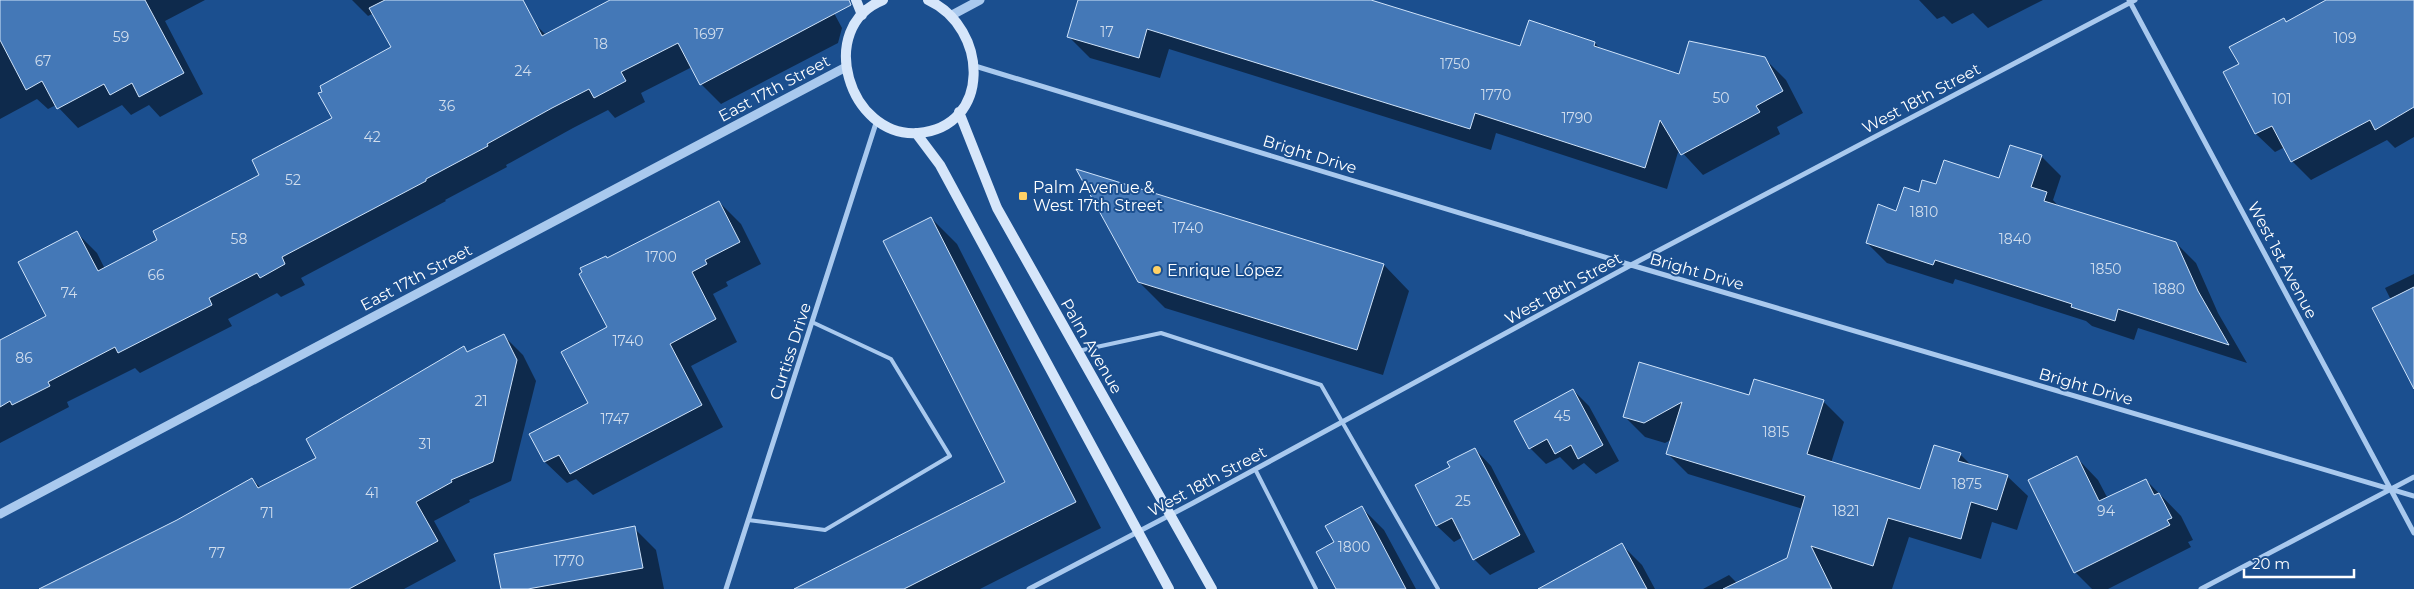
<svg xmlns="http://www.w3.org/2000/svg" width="2414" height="589" viewBox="0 0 2414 589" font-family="Montserrat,sans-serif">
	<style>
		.shadow { fill: #0007 }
		.building { fill: #4478b7; stroke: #cfe3fa }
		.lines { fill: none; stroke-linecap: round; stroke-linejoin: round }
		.service { stroke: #a9c9ee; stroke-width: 4 }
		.minor { stroke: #a9c9ee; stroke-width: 5 }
		.tertiary { stroke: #a9c9ee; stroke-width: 9 }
		.secondary { stroke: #d6e6fa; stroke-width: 10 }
		.poi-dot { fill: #ffd166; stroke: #1b4f8f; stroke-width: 2 }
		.labels { text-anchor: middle; stroke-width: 4; stroke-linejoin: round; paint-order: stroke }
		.number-label { font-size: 14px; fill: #d0dded }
		.street-label { font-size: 16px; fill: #fff; stroke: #1b4f8f }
		.poi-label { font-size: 16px; fill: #fff; stroke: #1b4f8f; text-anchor: start }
	</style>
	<rect width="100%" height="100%" fill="#1b4f8f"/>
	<path class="shadow" d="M0,0H205L165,21L203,94L160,117L149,105L131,115L122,105L78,128L56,105L48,109L37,99L0,119Z
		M352,0H481L534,23L546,35L613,0H827L842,28L838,43L721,104L701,84L692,67L641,93L645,102L615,118L608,110L573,128L506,165L507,167L445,200L446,201L301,278L305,285L281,297L277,293L228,319L232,326L140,373L135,368L67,402L69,407L0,443V341L47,316L77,233L97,253L105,269L159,241L260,176L334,119L393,48L374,13L368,16Z
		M1080,0H1365L1521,47L1595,43L1602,51L1680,76L1764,58L1786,80L1803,113L1777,127L1780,134L1703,175L1679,149L1667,189L1496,133L1491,150L1169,49L1160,78L1090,58L1068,36Z
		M1919,0H2043L1988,28L1973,13L1952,24L1944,16L1937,19Z
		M2328,0H2414V76L2400,84L2414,110V137L2395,148L2387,140L2311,180L2292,161L2285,147L2275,152L2256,134L2225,73L2240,65L2284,20L2287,23Z
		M2041,156L2061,176L2053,200L2060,208L2176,243L2196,263L2218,313L2247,363L2138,328L2134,340L2092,326L2086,321L1955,279L1953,284L1887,263L1867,243L1920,193L1937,186L2000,179Z
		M1079,171L1384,265L1409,291L1383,375L1165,308L1139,282Z
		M719,202L741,224L761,264L726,282L728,286L713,294L737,342L691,366L723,427L593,495L576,479L567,483L545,462L531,434L589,403L609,328L608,260Z
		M931,218L957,244L1101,528L980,589H797L1007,482Z
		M2414,274V382L2391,300L2385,288Z
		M503,335L523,355L536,381L511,481L469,500L470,502L434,521L456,561L404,589H44L178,521L252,479L261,488L318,458L463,348L469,353Z
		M1640,363L1750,396L1823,401L1844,422L1831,463L1921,491L1960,454L1972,466L2007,476L2028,496L2017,530L1992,522L1981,559L1909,537L1892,589H1703L1729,575L1737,583L1788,559L1803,509L1688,474L1668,454L1673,439L1665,443L1645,437L1625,417Z
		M1573,390L1589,406L1619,461L1596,474L1584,463L1573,470L1560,457L1546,464L1530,448Z
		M1475,449L1491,466L1535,552L1490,575L1474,559L1463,537L1454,542L1437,526L1417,485L1451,468Z
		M2077,458L2098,480L2108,499L2146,480L2181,516L2193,540L2188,542L2191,547L2108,589H2092L2075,572L2030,481Z
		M1362,508L1384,530L1416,589H1337Z
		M634,528L656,550L664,589H502Z
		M1622,545L1642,565L1655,589H1566Z"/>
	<path class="building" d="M0,0H145L184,73L139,97L132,83L110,95L104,84L57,109L42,81L26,90L0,40Z
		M385,0H523L542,36L610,0H849L851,5L700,85L678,43L621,72L626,81L594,98L589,89L552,108L487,144L488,146L426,179V181L282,257L285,264L260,278L257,273L209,298L212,305L118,353L115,347L48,382L50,386L12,405L10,401L0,407V340L46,316L18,262L77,231L98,271L157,240L153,231L259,175L252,160L332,118L318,93L322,92L320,86L391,47L369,8Z
		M1078,0H1371L1520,46L1529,20L1595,42L1594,46L1679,74L1689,41L1765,57L1783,91L1756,106L1760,112L1681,155L1660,120L1645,168L1475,113L1470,129L1147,29L1139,58L1067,37Z
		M2326,0H2414V107L2375,130L2370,120L2291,162L2272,126L2255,134L2223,72L2239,64L2229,47L2284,18L2286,22Z
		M2010,145L2042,155L2031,187L2047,192L2044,201L2176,242L2198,291L2229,345L2118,309L2115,321L2071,307L2072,304L1935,260L1933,265L1866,243L1878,204L1896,211L1904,187L1919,192L1922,180L1936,184L1944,160L1999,178Z
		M1076,169L1384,264L1357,350L1138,282Z
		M719,201L740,242L705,260L707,264L692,272L716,319L670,344L702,405L570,474L559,455L544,462L529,434L588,403L561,352L607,327L579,274L582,272L580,268L606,256L607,258Z
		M931,217L1076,502L904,589H794L1005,482L883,241Z
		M2414,287V389L2372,308Z
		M504,334L517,360L493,462L451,480L452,482L416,502L438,541L349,589H39L177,520L252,478L258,488L316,458L306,439L464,346L467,352Z
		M1639,362L1749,395L1754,379L1824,400L1807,454L1920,489L1934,445L1961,453L1958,461L2008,475L1997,510L1971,502L1961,539L1888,518L1873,566L1811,546L1832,589H1723L1787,558L1805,496L1666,454L1682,402L1644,423L1623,417Z
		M1573,389L1603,445L1578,459L1571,445L1555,454L1547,439L1529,449L1514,421Z
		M1475,448L1520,535L1473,560L1452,518L1436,526L1415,485L1450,467L1447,462Z
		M2077,456L2099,501L2146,479L2154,495L2159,493L2172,518L2167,520L2170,525L2074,573L2028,480Z
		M1362,506L1406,589H1336L1316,552L1334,542L1325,526Z
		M635,526L643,568L528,589H501L494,554Z
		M1622,543L1647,589H1538Z"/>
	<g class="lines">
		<path class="service" d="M1078,351L1161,333L1321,385L1438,589
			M1255,469L1316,589
			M748,520L825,530L950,456L891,359L812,322"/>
		<path class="minor" d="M2129,0L2414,533
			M975,66L1631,265L2414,496
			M726,589L877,120
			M1029,589L1193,503L1631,265L2135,0
			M2201,589L2414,477"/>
		<path class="tertiary" d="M952,15L980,0
			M0,514L846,67"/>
		<path class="secondary" d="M856,0L862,15
			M883,0C815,27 849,138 918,133C992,127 989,28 928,0
			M959,112L997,208L1212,589
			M916,133L940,165L1169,589"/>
	</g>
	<g class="poi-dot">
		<rect x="1018" y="191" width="10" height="10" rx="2.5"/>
		<circle cx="1157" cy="270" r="5"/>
	</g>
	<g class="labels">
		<g class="number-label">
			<text x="1107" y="37">17</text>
			<text x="709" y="39">1697</text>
			<text x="121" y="42">59</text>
			<text x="2345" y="43">109</text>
			<text x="601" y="49">18</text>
			<text x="43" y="66">67</text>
			<text x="1455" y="69">1750</text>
			<text x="523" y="76">24</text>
			<text x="1496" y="100">1770</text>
			<text x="1721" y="103">50</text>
			<text x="2282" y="104">101</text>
			<text x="447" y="111">36</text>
			<text x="1577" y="123">1790</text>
			<text x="372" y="142">42</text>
			<text x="293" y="185">52</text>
			<text x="1924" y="217">1810</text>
			<text x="1188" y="233">1740</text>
			<text x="239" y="244">58</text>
			<text x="2015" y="244">1840</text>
			<text x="661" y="262">1700</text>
			<text x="2106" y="274">1850</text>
			<text x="156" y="280">66</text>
			<text x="2169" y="294">1880</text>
			<text x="69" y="298">74</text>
			<text x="628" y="346">1740</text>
			<text x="24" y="363">86</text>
			<text x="481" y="406">21</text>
			<text x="1562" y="421">45</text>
			<text x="615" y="424">1747</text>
			<text x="1776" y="437">1815</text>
			<text x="425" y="449">31</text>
			<text x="1967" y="489">1875</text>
			<text x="372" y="498">41</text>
			<text x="1463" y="506">25</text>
			<text x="1846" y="516">1821</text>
			<text x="2106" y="516">94</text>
			<text x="267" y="518">71</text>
			<text x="1354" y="552">1800</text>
			<text x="217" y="558">77</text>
			<text x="569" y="566">1770</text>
		</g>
		<g class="street-label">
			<text transform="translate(774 88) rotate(-28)" y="6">East 17th Street</text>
			<text transform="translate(1921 98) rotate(-28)" y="6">West 18th Street</text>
			<text transform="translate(1310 154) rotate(17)" y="6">Bright Drive</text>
			<text transform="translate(2283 260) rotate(62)" y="6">West 1st Avenue</text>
			<text transform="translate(1697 271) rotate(16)" y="6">Bright Drive</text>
			<text transform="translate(416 277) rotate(-28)" y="6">East 17th Street</text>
			<text transform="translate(1563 288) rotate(-29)" y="6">West 18th Street</text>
			<text transform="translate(1092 346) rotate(60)" y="6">Palm Avenue</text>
			<text transform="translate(790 351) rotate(-72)" y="6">Curtiss Drive</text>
			<text transform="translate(2086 386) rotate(16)" y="6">Bright Drive</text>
			<text transform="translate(1207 481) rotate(-28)" y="6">West 18th Street</text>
		</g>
		<g class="poi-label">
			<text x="1033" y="193">Palm Avenue &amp;<tspan x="1033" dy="18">West 17th Street</tspan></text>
			<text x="1167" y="276">Enrique López</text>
		</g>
	</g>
	<path d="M2244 569v8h110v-8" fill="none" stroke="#ffffff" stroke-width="2.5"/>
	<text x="2252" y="569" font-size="15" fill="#ffffff" stroke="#1b4f8f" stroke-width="4" paint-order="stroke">20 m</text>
</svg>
